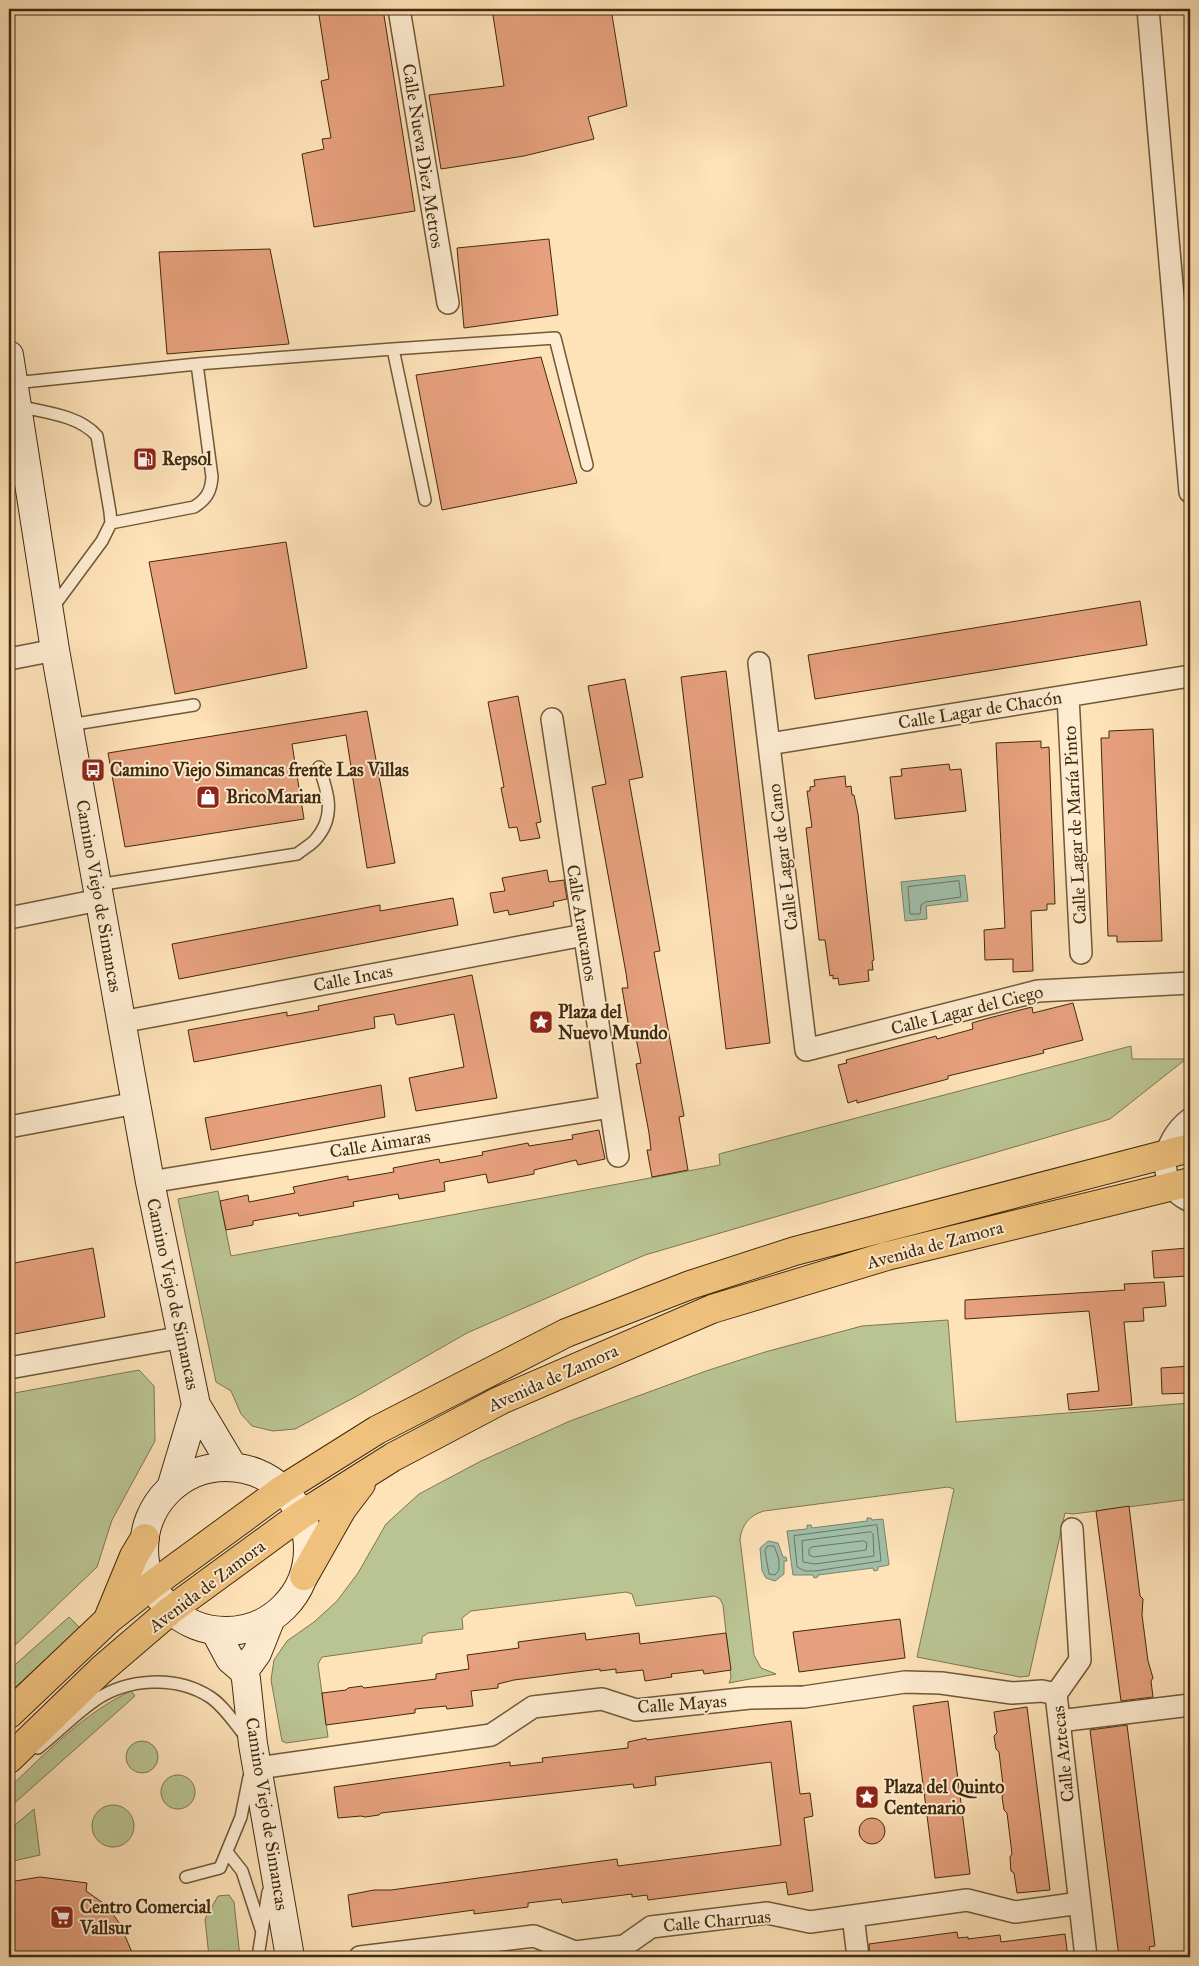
<svg xmlns="http://www.w3.org/2000/svg" width="1199" height="1966" viewBox="0 0 1199 1966" font-family="'IM FELL Great Primer',serif">
	<style>
		.green { fill: #bac493; stroke: #7e7750 }
		.water { fill: #a0bfaa; stroke: #7a836b }
		.lines { fill: none; stroke-linecap: round; stroke-linejoin: round }
		.shore { stroke: #70745c; stroke-width: 1 }
		.building { fill: #e6a07d; stroke: #412a0d }
		.lane-casing { stroke: #705838; stroke-width: 14 }
		.street-casing { stroke: #705838; stroke-width: 24 }
		.secondary-casing { stroke: #412a0d; stroke-width: 30 }
		.highway-casing { stroke: #412a0d; stroke-width: 30 }
		.lane { stroke: #feecd1; stroke-width: 11 }
		.street { stroke: #feecd1; stroke-width: 21 }
		.secondary { stroke: #feecd1; stroke-width: 28 }
		.highway { stroke: #efc17c; stroke-width: 28 }
		.labels { text-anchor: middle; stroke-width: 4; stroke-linejoin: round; paint-order: stroke }
		.street-label { font-size: 18px; fill: #412a0d; stroke: #feecd1 }
		.poi-label { font-size: 18px; font-weight: bold; fill: #412a0d; stroke: #feecd1; text-anchor: start }
	</style>
	<rect width="100%" height="100%" fill="#fee2b8"/>
	<filter id="stains"><feTurbulence type="fractalNoise" baseFrequency=".004" numOctaves="4"/><feColorMatrix values="0 0 0 0 .2 0 0 0 0 .09 0 0 0 0 .02 0 0 0 .5 -.17"/></filter>
	<radialGradient id="worn" r=".72"><stop offset=".6" stop-color="#630" stop-opacity="0"/><stop offset="1" stop-color="#630" stop-opacity=".3"/></radialGradient>
	<path class="green" d="M1131,1046L1132,1059H1186L1110,1119L645,1255L467,1333L357,1396L295,1429L273,1431L252,1426L241,1414L231,1391L216,1382L178,1199L218,1191L231,1256L720,1165L719,1154Z
		M948,1320L956,1422L1190,1403V1499L1073,1514L1065,1513L1029,1676L1020,1677L917,1657L954,1489L948,1487L764,1511C750,1515 742,1524 740,1539L754,1655L761,1668L776,1674L729,1683L731,1678L723,1605L720,1599L715,1596L636,1606L632,1594L626,1592L471,1611L462,1618L463,1629L428,1633L422,1637V1643L322,1657L318,1664L328,1737L286,1743L282,1741L271,1680L274,1660L287,1641L314,1622L337,1601L358,1573L386,1524L419,1494L481,1461L570,1421L706,1371L765,1352L862,1326Z
		M139,1370L154,1386L155,1441L112,1520L97,1567L9,1651V1394Z
		M69,1617L80,1628L9,1693V1670Z
		M131,1691L135,1696L9,1808V1788C47,1752 84,1713 131,1691Z
		M126 1757a16 16 0 1 1 32 0a16 16 0 1 1-32 0Z
		M161 1792a17 17 0 1 1 34 0a17 17 0 1 1-34 0Z
		M92 1826a21 21 0 1 1 42 0a21 21 0 1 1-42 0Z
		M34,1809L40,1855L9,1862V1830Z
		M229,1895L234,1902L240,1957H209L205,1919L218,1896Z"/>
	<path class="water" d="M965,875L968,901L926,906L927,919L905,921L901,882Z
		M867,1518H871L872,1520L883,1519L889,1565L878,1567V1570L874,1571L873,1568L818,1575V1577L814,1578L813,1575H793L787,1531L807,1529V1525H811L812,1528L867,1521Z
		M768,1541L778,1543L783,1557H786L787,1561H784V1574L775,1581L766,1578L762,1571L760,1548Z"/>
	<g class="lines">
		<path class="shore" d="M959,881L961,897L925,902L921,905L920,914H910L908,887Z
			M877,1525L881,1561L815,1571H805L797,1567L794,1536Z
			M871,1532L873,1534L874,1556L815,1564L803,1562L802,1541Z
			M864,1541L867,1543L866,1550L814,1557L809,1555V1549L812,1547Z
			M768,1546H774L779,1559V1570L775,1575L769,1574L765,1551Z"/>
	</g>
	<path class="building" d="M318,9H383L415,211L314,227L302,154L324,149L322,139L331,138L321,81L329,79Z
		M492,9H611L627,106L588,117L594,139L524,156L441,169L429,95L504,86Z
		M549,239L558,315L464,328L457,248Z
		M270,249L289,344L167,354L159,252Z
		M541,357L577,483L442,510L416,375Z
		M286,542L307,668L175,694L149,562Z
		M1140,601L1147,645L815,699L808,655Z
		M726,671L770,1043L726,1049L681,677Z
		M625,679L643,777L629,780L660,951L654,952L684,1116L679,1117L688,1170L652,1177L647,1150H651L649,1133L636,1064L641,1063L635,1033L630,1034L622,988H628L626,973L592,787L606,784L588,686Z
		M518,696L541,822L536,823L540,838L520,841L517,827L509,828L501,788L504,787L488,702Z
		M367,711L395,863L367,868L346,735L292,744L304,819L125,847L108,753Z
		M1153,729L1162,941L1117,942V936H1108L1101,738H1109V731Z
		M1041,741V748L1049,747L1055,904H1047V910L1031,911L1033,971L1013,972V959L985,960L984,930L1005,928L996,743Z
		M949,764L950,770L961,769L966,811L895,819L890,777L902,776L901,769Z
		M845,776L846,787L851,786L852,795H854L858,814L874,960L872,961L873,970H868L869,981L839,985L838,978L833,979V975L830,976L825,940H819L806,828L812,827L807,791H810V787L815,786L814,780Z
		M547,870L549,882L564,880L567,899L553,902L554,906L509,915L508,910L494,913L490,893L505,891L502,878Z
		M453,898L458,925L179,979L172,944L380,905V911Z
		M472,975L497,1098L416,1111L409,1078L464,1067L454,1014L398,1025L396,1024L394,1014L374,1017L375,1028L194,1062L188,1030L287,1012V1016L319,1010L318,1006Z
		M1073,1003L1083,1040L1043,1050L1044,1053L948,1076V1079L857,1103V1100L848,1103L838,1065L847,1063L846,1060L936,1036L937,1039L973,1029L972,1023L989,1018L1032,1007L1033,1013Z
		M381,1085L385,1117L211,1150L205,1118Z
		M599,1130L605,1159L578,1165L576,1160L534,1170V1174L488,1183L486,1174L444,1182L445,1191L399,1199L398,1194L353,1202L354,1206L299,1216L298,1213L253,1221V1225L226,1230L220,1201L248,1195L249,1202L295,1193L293,1187L348,1176V1180L394,1172L393,1168L439,1159L440,1163L483,1155L482,1152L528,1143L529,1146L573,1139L572,1135Z
		M93,1248L105,1317L9,1335V1264Z
		M1187,1248L1188,1276L1154,1278L1152,1251Z
		M1164,1282L1166,1306L1143,1308L1144,1321L1124,1322L1132,1405L1069,1410L1067,1394L1099,1391L1089,1311L965,1319V1300L1125,1290L1124,1284Z
		M1190,1366V1393L1162,1394L1161,1368Z
		M1129,1506L1140,1596L1143,1599L1142,1615L1148,1661L1153,1678L1151,1681L1153,1697L1121,1701L1096,1511Z
		M900,1619L905,1658L799,1672L793,1632Z
		M585,1633L586,1640L639,1633L640,1644L726,1633L731,1670L704,1674L703,1670L671,1674L672,1677L645,1681L643,1670L616,1673V1669L600,1671V1669L514,1680L498,1684V1688L471,1691L473,1706L447,1709L446,1706L415,1709V1713L326,1725L322,1693L346,1690L348,1688L362,1686L364,1688L436,1679V1674L469,1669L467,1655L519,1648L518,1642Z
		M948,1701L970,1874L935,1878L913,1706Z
		M1027,1707L1050,1890L1017,1893L1014,1873L1011,1871L1010,1857L1012,1854L1007,1813L1004,1810L1002,1797L1004,1793L999,1752L996,1749L994,1736L997,1733L994,1712Z
		M791,1721L800,1794L810,1793L813,1816L804,1818L813,1891L788,1895L786,1882L648,1900L647,1895L632,1897V1894L562,1903L561,1899L528,1903V1907L474,1914V1910L352,1927L348,1895L374,1890H391L617,1859L618,1866L781,1845L771,1762L655,1777L656,1785L634,1788L633,1784L381,1813L379,1815L365,1817L361,1816L338,1818L334,1787L510,1762V1766L543,1762L542,1758L628,1748V1742L646,1738L647,1740Z
		M1127,1725L1155,1946L1149,1947L1151,1957H1119L1090,1730Z
		M859 1831a13 13 0 1 1 26 0a13 13 0 1 1-26 0Z
		M40,1877L87,1883L86,1891L106,1905L120,1924L134,1957H9V1882Z
		M957,1932L958,1938L968,1937V1939L1000,1935L1001,1942L1065,1934L1068,1957H870L869,1944Z"/>
	<g class="lines">
		<g class="lane-casing">
			<path id="lane" d="M393,349L555,338L587,465
				M14,383L197,364L393,349L425,500
				M18,406C43,412 79,415 97,436L110,512L111,523L102,541L51,610
				M111,523L194,507C207,499 211,491 212,477L197,364
				M69,725L194,705
				M97,885L297,854C303,849 311,845 316,839C336,816 328,792 319,767
				M38,1748C57,1733 74,1715 94,1701C127,1678 176,1675 210,1697C224,1706 235,1724 246,1737
				M227,1852L242,1871L262,1932
				M186,1877L220,1868L241,1817L249,1777
				M258,1957L268,1892"/>
		</g>
		<g class="street-casing">
			<path id="street" d="M399,9L448,303
				M1148,9L1190,492
				M9,659L55,650
				M759,663L806,1050L1038,991L1190,983
				M1068,696L1081,953
				M552,719L618,1156
				M769,744L1190,676
				M9,918L99,900
				M121,1022L584,935
				M1190,1119C1162,1140 1153,1184 1190,1201
				M9,1127L136,1103
				M150,1182L610,1107
				M9,1368L183,1337
				M1072,1529L1080,1660L1056,1694L1086,1957
				M1059,1721L1190,1705
				M258,1768L491,1735L533,1707L602,1699L636,1710L750,1698L804,1697L905,1682L941,1683L1012,1693L1042,1691L1056,1694
				M853,1916L858,1957
				M360,1957L534,1936L575,1952L624,1946L651,1927L767,1913L810,1922L967,1900L1015,1912L1080,1903"/>
		</g>
		<g class="secondary-casing">
			<path id="secondary" d="M9,355L55,650L150,1182L196,1405L233,1467
				M144 1549a82 82 0 1 1 164 0a82 82 0 1 1-164 0Z
				M171,1488L196,1405
				M215,1631L230,1659L244,1671L246,1679L253,1744L290,1957
				M244,1671L257,1653L271,1618"/>
		</g>
		<g class="highway-casing">
			<path id="highway" d="M304,1576L342,1509L361,1484
				M108,1619L134,1556L145,1538
				M9,1714L108,1620L152,1585L283,1489L377,1430L566,1333L690,1285L795,1251L1190,1148
				M9,1759L101,1670L171,1610L301,1515L393,1457L501,1400L712,1309L887,1256L1190,1182"/>
		</g>
		<use href="#lane" class="lane"/>
		<use href="#street" class="street"/>
		<use href="#secondary" class="secondary"/>
		<use href="#highway" class="highway"/>
	</g>
	<defs>
		<g id="fuel-square" transform="scale(1.25)"><rect x="-9" y="-9" width="18" height="18" rx="4" fill="#8f2418" stroke="#feecd1"/><path d="M-5.5-6h7V0h2V4h1.3V-2.5L3-4.5l.8-.8L6-3V5H2.5V1h-1V6h-7ZM-4.2-4.7v3.2H.2V-4.7Z" fill="#fff"/></g>
		<g id="bus-square" transform="scale(1.25)"><rect x="-9" y="-9" width="18" height="18" rx="4" fill="#8f2418" stroke="#feecd1"/><path d="M-5-6H5V4H4V6H2V4H-2V6H-4V4H-5ZM-3.5-4V0h7V-4ZM-3.5 1.2v1.5H-2V1.2ZM2 1.2v1.5H3.5V1.2Z" fill="#fff"/></g>
		<g id="shop-square" transform="scale(1.25)"><rect x="-9" y="-9" width="18" height="18" rx="4" fill="#8f2418" stroke="#feecd1"/><path d="M-5-2.5h2.3a2.7 3.5 0 0 1 5.4 0H5L5.5 6h-11ZM-1.5-2.5h3a1.5 2.3 0 0 0-3 0Z" fill="#fff"/></g>
		<g id="sight-square" transform="scale(1.25)"><rect x="-9" y="-9" width="18" height="18" rx="4" fill="#8f2418" stroke="#feecd1"/><path d="M0-6L1.8-2.2L6-1.7L2.9 1.2L3.7 5.4L0 3.3L-3.7 5.4L-2.9 1.2L-6-1.7L-1.8-2.2Z" fill="#fff"/></g>
		<g id="supermarket-square" transform="scale(1.25)"><rect x="-9" y="-9" width="18" height="18" rx="4" fill="#8f2418" stroke="#feecd1"/><path d="M-6-5.5h2.5l.6 2H6L4.5 2H-2.5L-4.4-4H-6ZM-1.5 3.2a1.3 1.3 0 1 0 .1 0ZM3 3.2a1.3 1.3 0 1 0 .1 0Z" fill="#fff"/></g>
	</defs>
	<g fill-rule="evenodd">
		<use href="#fuel-square" x="145" y="459"/>
		<use href="#bus-square" x="93" y="770"/>
		<use href="#shop-square" x="208" y="797"/>
		<use href="#sight-square" x="541" y="1022"/>
		<use href="#sight-square" x="867" y="1797"/>
		<use href="#supermarket-square" x="62" y="1917"/>
	</g>
	<g class="labels">
		<g class="street-label">
			<text transform="translate(423 156) rotate(81)" y="6">Calle Nueva Diez Metros</text>
			<text transform="translate(980 710) rotate(-9)" y="6">Calle Lagar de Chacón</text>
			<text transform="translate(1075 825) rotate(-93)" y="6">Calle Lagar de María Pinto</text>
			<text transform="translate(783 857) rotate(-97)" y="6">Calle Lagar de Cano</text>
			<text transform="translate(99 896) rotate(80)" y="6">Camino Viejo de Simancas</text>
			<text transform="translate(582 923) rotate(81)" y="6">Calle Araucanos</text>
			<text transform="translate(353 978) rotate(-11)" y="6">Calle Incas</text>
			<text transform="translate(967 1010) rotate(-14)" y="6">Calle Lagar del Ciego</text>
			<text transform="translate(380 1144) rotate(-9)" y="6">Calle Aimaras</text>
			<text transform="translate(935 1245) rotate(-15)" y="6">Avenida de Zamora</text>
			<text transform="translate(173 1294) rotate(78)" y="6">Camino Viejo de Simancas</text>
			<text transform="translate(553 1378) rotate(-24)" y="6">Avenida de Zamora</text>
			<text transform="translate(207 1586) rotate(-37)" y="6">Avenida de Zamora</text>
			<text transform="translate(682 1704) rotate(-4)" y="6">Calle Mayas</text>
			<text transform="translate(1063 1754) rotate(-96)" y="6">Calle Aztecas</text>
			<text transform="translate(267 1814) rotate(81)" y="6">Camino Viejo de Simancas</text>
			<text transform="translate(717 1921) rotate(-5)" y="6">Calle Charruas</text>
		</g>
		<g class="poi-label">
			<text x="162" y="465">Repsol</text>
			<text x="110" y="776">Camino Viejo Simancas frente Las Villas</text>
			<text x="226" y="803">BricoMarian</text>
			<text x="558" y="1018">Plaza del<tspan x="558" dy="21">Nuevo Mundo</tspan></text>
			<text x="884" y="1793">Plaza del Quinto<tspan x="884" dy="21">Centenario</tspan></text>
			<text x="80" y="1913">Centro Comercial<tspan x="80" dy="21">Vallsur</tspan></text>
		</g>
	</g>
	<rect width="1199" height="1966" fill="none" stroke="#fee2b8" stroke-width="30"/>
	<rect x="10" y="10" width="1179" height="1946" fill="none" stroke="#412a0d" stroke-width="2.5"/>
	<rect x="15" y="15" width="1169" height="1936" fill="none" stroke="#412a0d"/>
	<rect width="100%" height="100%" filter="url(#stains)"/>
	<rect width="100%" height="100%" fill="url(#worn)"/>
</svg>
